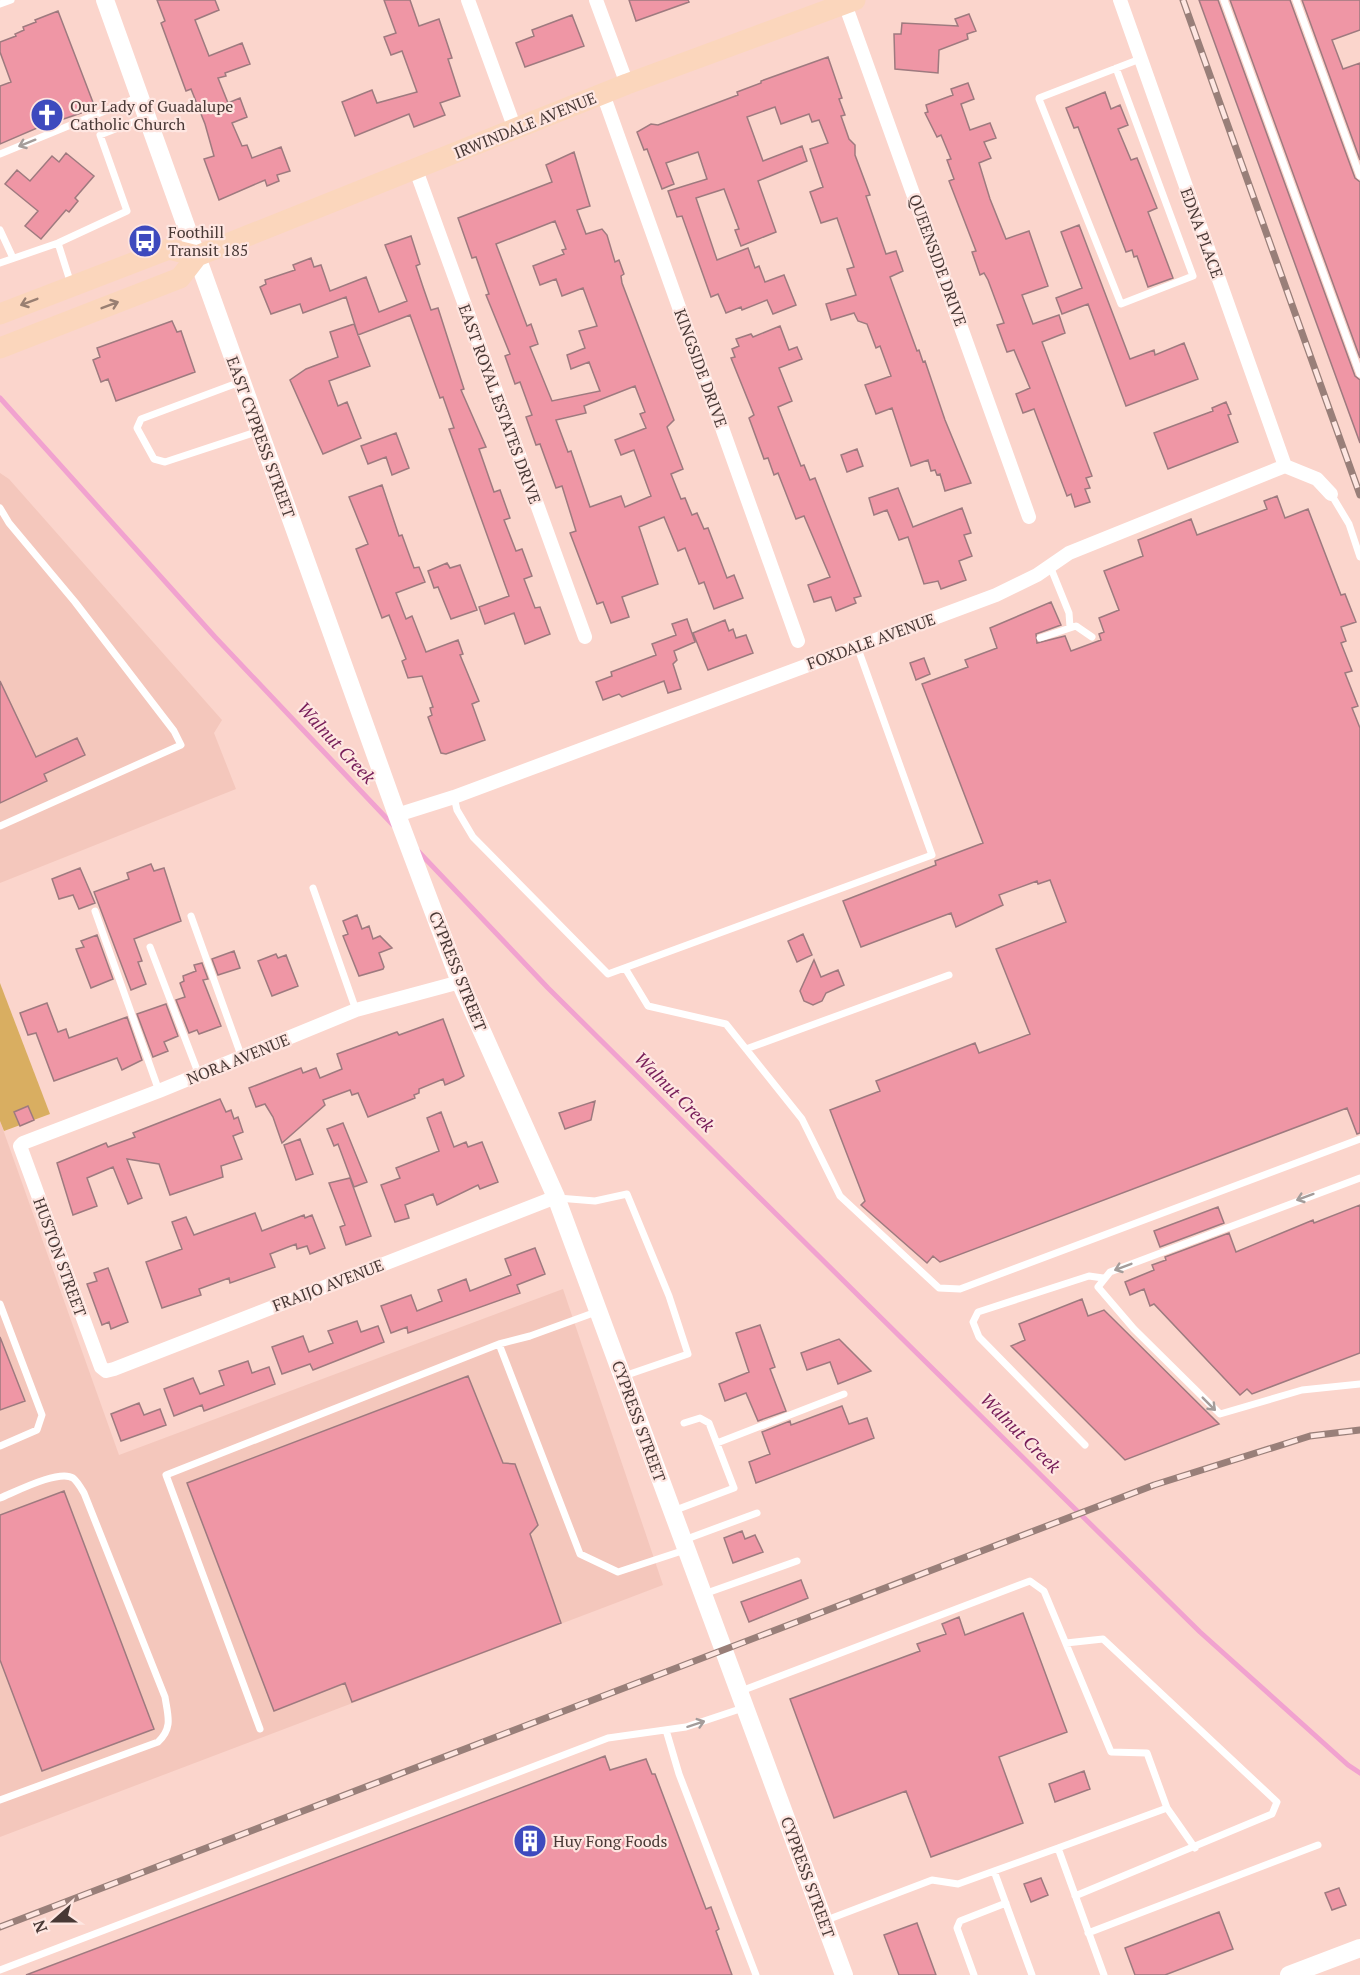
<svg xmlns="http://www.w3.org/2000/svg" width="1360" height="1975" viewBox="0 0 1360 1975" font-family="'PT Serif',serif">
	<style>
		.built { fill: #f4c7bc }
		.green { fill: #d9ae61 }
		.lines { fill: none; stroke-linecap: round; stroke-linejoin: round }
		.stream { stroke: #f1a2cf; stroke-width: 5 }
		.building { fill: #ef96a5; stroke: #9e7a7f; stroke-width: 1.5; fill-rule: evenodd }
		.lane { stroke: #fff; stroke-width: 7 }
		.street { stroke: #fff; stroke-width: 14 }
		.secondary { stroke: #fff; stroke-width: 18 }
		.primary { stroke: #fbd6bc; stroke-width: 21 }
		.rail-casing { stroke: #997f79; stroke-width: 7 }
		.rail { stroke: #fee6e1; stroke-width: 4.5; stroke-dasharray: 14; stroke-linecap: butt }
		.oneway { stroke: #a49c9a }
		.oneway2 { stroke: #997f72 }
		.labels { text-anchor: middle; stroke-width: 4.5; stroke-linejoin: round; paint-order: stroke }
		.poi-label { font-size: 16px; fill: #483835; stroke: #fee6e1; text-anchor: start }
		.street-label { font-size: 16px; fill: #483835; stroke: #fee6e1 }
		.water-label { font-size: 18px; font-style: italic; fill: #761c58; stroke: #fee6e1 }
	</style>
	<rect width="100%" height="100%" fill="#fbd5cc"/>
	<path class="built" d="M0,473L9,479L222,720L214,733L236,789L0,883Z
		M0,1121L119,1455L563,1289L663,1585L0,1837Z"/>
	<path class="green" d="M0,983L50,1114L4,1131L0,1121Z"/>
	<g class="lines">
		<path class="stream" d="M0,398L215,637L393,825
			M418,851L548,988L867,1304L1200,1632L1348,1765L1360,1773"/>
	</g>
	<path class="building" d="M157,0H215L219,10L195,20L209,56L242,43L250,64L225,73L226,76L218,78L228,103L240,98L247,117L232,123L242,146L247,145L252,158L281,147L290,171L277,175L279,181L267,186L265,180L219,200L204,159L214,156L205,124L191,89L186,91L161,23L165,21Z
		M384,0H410L419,26L439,19L452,58L448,59L460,96L440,103L445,115L414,127L409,114L355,136L342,102L372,90L377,103L417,92L402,51L391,55L384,37L396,33Z
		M629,0H688L689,2L636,21Z
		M1199,0H1218L1355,376L1360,380V443Z
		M1230,0H1290L1355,178L1360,182V358Z
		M1302,0H1360V30L1332,40L1343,69L1360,63V160Z
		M58,11L94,105L79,110L81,113L58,121V119L0,144V86L11,82L0,52V42L16,36L15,34L24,30L23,27L36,22L35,20Z
		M969,14L976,31L967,34L968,39L939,50L938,73L895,69L894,34H901L902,23L958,26L955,19Z
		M572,15L584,46L525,67L516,43L534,36L532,30Z
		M828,57L842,98L839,99L845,115L841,116L849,139L855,145V155L870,195L866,196L886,254L896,251L903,271L890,277L917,351L919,350L923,362L925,361L945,420L971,483L945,491L940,474L937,475L935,470L931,471L928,460L911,466L892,408L876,414L865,385L891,376L880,346L876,348L867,324L858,321L854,313L831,320L826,304L856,295L847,269L854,267L837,218L821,223L810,192L823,187L810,149L828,143L819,120L812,122L809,114L781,124L775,107L747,117L763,161L802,146L807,161L758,181L776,232L741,246L735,230L739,229L724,189L696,198L717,260L748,248L755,268L759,266L765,282L784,275L796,305L773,314L767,300L742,310L741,307L726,313L718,294L711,297L682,216L677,217L668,191L707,179L698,152L666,163L674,184L662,189L647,149L644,150L637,132L651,124L658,125L738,95L737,92L761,83V81Z
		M968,83L974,99L961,104L970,130L990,123L996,138L984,142L991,158L979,163L990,199L1006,239L1029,231L1048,286L1022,295L1033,324L1059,315L1065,333L1042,342L1092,476L1086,478L1090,488L1085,489L1090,502L1075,507L1071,494L1067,496L1034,409L1023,413L1016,394L1030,388L1014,350L1007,352L997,325L1004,323L988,280L984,273L980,275L972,252L976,251L949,181L954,179L947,160L951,159L941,135L937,137L925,113L928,112L926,105L953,95L951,89Z
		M1105,92L1111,109L1120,105L1128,125L1118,129L1131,160L1137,158L1157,208L1148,212L1173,278L1148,287L1137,256L1134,257L1132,250L1126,252L1078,127L1074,128L1066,108Z
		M574,152L590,206L577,210L586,234L602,229L607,235L615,262L619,260L624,274L621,276L622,283L674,420L667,427L683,469L671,474L681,499L685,498L692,515L697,513L704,529L708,528L727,578L734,575L743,598L714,609L704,582L699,584L685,548L678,551L664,517L639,527L658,584L622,597L629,617L611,623L603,602L597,604L570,533L576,531L562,486L556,488L540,444L536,445L526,417L532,415L520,382L515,384L505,356L510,354L486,295L489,294L476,257L472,258L458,218L552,182L546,165ZM555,221L566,249L562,250L564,254L533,266L540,285L556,279L562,296L583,288L597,326L579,331L585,348L567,355L571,369L589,362L600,391L552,401L530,347L538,344L531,324L527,326L496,244ZM635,386L645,412L640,414L646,428L615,440L621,455L634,450L651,496L625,507L621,496L590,507L571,451L568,452L556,420L586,413L584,406Z
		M66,153L94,176L75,198L78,201L69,212L66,210L41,239L25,226L38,211L5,184L17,170L30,181L52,156L59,162Z
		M1079,225L1130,359L1154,350L1155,355L1184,343L1198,379L1126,406L1088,304L1062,314L1056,298L1082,288L1061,232Z
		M411,236L420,264L416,266L423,287L431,310L438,308L464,389L461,390L486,447L479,449L494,492L500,490L510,518L504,520L516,551L522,549L532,576L524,579L535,608L540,607L550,634L525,644L514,613L485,624L479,607L509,596L449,429L454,428L443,397L440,398L410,315L358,335L346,297L303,313L300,304L271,314L260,287L266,284L265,280L295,270L293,265L311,258L314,267L321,265L330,291L366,277L379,312L407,301L385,245Z
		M172,321L177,332L181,331L195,372L116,401L108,379L101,382L93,360L100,357L97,348Z
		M354,324L370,366L329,381L338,406L347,402L361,438L323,454L290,380L306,369L338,357L330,332Z
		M780,326L789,350L797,347L802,359L779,368L792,401L778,407L801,466L804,465L810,480L815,478L861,596L854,598L856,603L836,611L831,597L814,602L808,585L830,577L804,516L796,519L778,473L774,475L768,458L764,459L749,418L754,415L731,358L735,357L732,349L739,346L736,339L751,334L753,337Z
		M1226,402L1231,414L1228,415L1238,442L1168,469L1154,433L1213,411L1212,408Z
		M396,433L409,468L392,475L386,457L368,464L361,446Z
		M857,449L863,466L847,472L841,455Z
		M382,485L399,536L402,535L414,568L419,567L425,582L396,593L406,619L412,616L426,652L458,640L463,654L460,655L479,701L472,704L485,740L446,754L441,753L428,717L432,715L430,708L433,707L422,676L408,678L402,661L406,659L389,615L382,618L356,549L368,544L349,497Z
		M898,488L913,527L962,508L971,533L964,535L972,556L959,561L966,580L941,589L938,581L924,584L908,537L899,540L887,510L874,515L869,498Z
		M1277,496L1285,518L1308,509L1341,595L1345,594L1356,622L1341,627L1346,641L1341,643L1352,671L1345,673L1358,706L1352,708L1360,728V1133L1357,1134L1347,1108L940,1262L933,1256L927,1263L861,1205L865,1201L830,1110L880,1091L876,1081L975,1043L979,1053L1030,1034L996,949L1066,922L1050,880L1038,884L1037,881L999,895L1003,905L956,927L951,913L861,947L843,901L936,865L935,861L983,843L922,684L968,667L965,660L997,648L990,628L1051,602L1061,625L1036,634L1037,643L1065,636L1071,651L1101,640L1099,634L1104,632L1099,618L1119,610L1104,571L1143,556L1138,540L1191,519L1197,535L1267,509L1264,501Z
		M447,563L450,568L460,565L477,610L451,619L438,587L434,588L428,571Z
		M687,619L695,642L674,651L677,660L673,664L681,689L668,693L664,681L622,697L619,694L603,700L596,682L612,676L611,672L656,655L652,644L676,635L672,624Z
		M725,620L729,631L733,629L736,638L746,635L753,653L708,670L693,633Z
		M924,658L930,674L916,680L910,663Z
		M0,681L36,757L77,738L85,755L44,774L47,781L0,803Z
		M151,864L154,871L164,868L181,921L134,939L142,961L138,962L146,984L131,990L94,892L129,879L127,873Z
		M80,868L95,903L79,909L73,895L59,899L52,879Z
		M357,915L362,929L369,926L373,939L380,936L392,948L379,953L384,967L383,969L359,976L343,936L348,934L343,921Z
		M803,934L812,955L797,962L788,941Z
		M97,935L113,979L91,988L76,949L84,947L81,941Z
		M234,951L240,968L218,975L212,959Z
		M276,954L278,958L286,955L298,986L272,996L258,961Z
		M814,960L821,977L838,970L844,985L826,993L822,1001L813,1005L804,1001L800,991Z
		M202,963L208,979L203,980L221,1026L199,1034L197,1030L189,1033L176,1000L185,997L180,983L184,981L183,976L196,971L194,965Z
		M47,1003L58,1032L66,1029L69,1038L127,1017L142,1060L122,1070L117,1058L54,1081L36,1033L28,1035L20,1013Z
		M166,1004L178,1036L164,1042L168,1051L153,1057L137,1014Z
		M443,1019L464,1076L459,1079L445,1085L443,1079L419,1089V1093L414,1095L415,1098L368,1117L358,1093L352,1095L350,1090L323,1100L325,1105L282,1143L273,1117L265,1104L256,1107L249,1088L301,1068L303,1073L316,1068L320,1078L342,1069L337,1054L397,1032L399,1035Z
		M220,1099L226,1112L231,1110L234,1119L238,1117L243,1132L233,1136L242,1159L221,1166L223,1177L170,1195L159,1164L127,1159L142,1198L128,1204L113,1167L87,1178L97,1206L73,1215L57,1163L106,1143L108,1147L135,1137L133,1133Z
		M595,1101L591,1120L565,1129L559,1113Z
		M28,1106L34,1120L20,1126L14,1112Z
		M441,1112L454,1147L466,1142L468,1147L482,1142L498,1182L480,1189L478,1185L437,1205L433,1194L405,1205L409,1218L395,1222L381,1185L400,1178L396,1168L439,1151L427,1118Z
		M343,1123L367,1182L354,1187L338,1144L334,1146L327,1129Z
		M300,1139L313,1174L296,1180L284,1145Z
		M350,1178L371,1236L346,1245L340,1227L345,1225L329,1183Z
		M1360,1205V1353L1252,1394L1247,1389L1240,1395L1154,1304L1150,1306L1144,1289L1130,1295L1125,1282L1154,1270L1152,1265L1166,1260L1165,1257L1229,1233L1236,1252L1313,1220L1314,1223Z
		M1218,1207L1224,1223L1160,1247L1154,1231Z
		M255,1213L262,1231L304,1215L305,1218L312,1215L325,1248L310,1254L307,1246L297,1249L296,1244L270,1254L275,1267L230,1283L229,1278L199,1289L201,1295L162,1308L146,1262L182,1249L172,1222L186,1217L194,1235Z
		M535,1248L545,1274L517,1285L520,1293L408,1333L407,1327L391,1333L381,1306L411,1295L417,1311L442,1301L438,1290L466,1279L470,1291L511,1275L505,1259Z
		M108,1268L128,1322L111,1329L109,1322L102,1325L87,1284L97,1281L94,1273Z
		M1082,1299L1088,1316L1104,1310L1219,1424L1125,1460L1011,1346L1025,1340L1019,1324Z
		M357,1321L361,1332L378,1326L384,1342L313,1370L310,1364L282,1374L272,1347L303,1336L309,1352L333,1343L328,1331Z
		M760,1325L775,1367L770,1369L786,1411L758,1421L746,1393L725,1401L719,1384L749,1372L736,1333Z
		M0,1337L25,1401L0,1410Z
		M839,1339L871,1371L838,1384L830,1362L807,1370L801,1353Z
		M248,1361L252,1373L269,1367L275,1384L204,1411L202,1405L174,1416L164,1389L193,1378L200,1394L224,1385L219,1371Z
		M468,1376L503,1463L515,1464L538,1525L530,1534L561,1623L352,1702L345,1683L274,1711L187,1483Z
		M139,1403L144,1415L160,1409L166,1425L121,1441L111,1414Z
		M842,1406L849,1424L867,1418L874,1438L756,1483L749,1462L770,1454L762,1432L790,1421L791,1425Z
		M64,1491L154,1729L42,1771L0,1660V1515Z
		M742,1531L745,1539L755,1535L763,1552L733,1563L724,1538Z
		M801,1580L808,1598L749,1622L741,1602Z
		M1023,1613L1067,1732L999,1757L1023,1823L931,1857L906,1791L834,1818L790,1699L920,1651L917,1644L946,1634L942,1624L959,1617L965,1635Z
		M605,1756L610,1770L646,1759L652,1774H655L706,1909L711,1907L719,1929L716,1931L732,1975H26Z
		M1084,1771L1090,1789L1055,1802L1049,1784Z
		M1041,1878L1048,1895L1031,1902L1024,1884Z
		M1339,1888L1346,1905L1332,1910L1325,1893Z
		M1219,1912L1233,1949L1165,1975H1135L1125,1948Z
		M917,1923L936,1975H899L884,1935Z"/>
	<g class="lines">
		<path class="lane" d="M1224,0L1360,374
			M1296,0L1360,176
			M0,4L11,0
			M1116,68L1193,276L1121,304L1039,99V98L1140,59
			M0,154L139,97
			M0,230L13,258
			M58,243L71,284
			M0,263L58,243L127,211L100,135L146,117
			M240,382L141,419L137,428L154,459L165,462L259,431
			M1331,494L1349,524L1360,557
			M0,508L9,523L75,602L174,731L181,745L0,826
			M1050,566L1069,613L1070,627
			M1040,638L1076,626L1092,637
			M454,797L457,810L473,837L608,974L932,855L857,646
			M313,888L356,1010
			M95,911L159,1091
			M191,916L242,1058
			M150,947L199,1075
			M625,968L648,1006L726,1024L802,1119L840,1196L939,1288L960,1289L1360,1139
			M746,1049L949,975
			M1360,1178L1110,1272L1098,1287L1134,1329L1220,1414L1302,1390L1360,1384
			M558,1198L595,1201L627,1194L669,1296L688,1354L624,1376
			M0,1304L42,1415L37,1430L0,1446
			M499,1344L580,1554L618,1572L685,1550
			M717,1443L844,1394
			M1085,1445L979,1337L973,1322L978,1312L1089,1276L1103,1278
			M0,1498C15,1492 59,1469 73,1478C77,1481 81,1488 84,1493L165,1697C168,1716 173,1728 158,1742L0,1800
			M673,1511L734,1488L709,1423L700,1418L684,1423
			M684,1540L757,1513
			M704,1594L797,1561
			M1066,1643L1103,1639L1277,1802L1272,1814L1075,1896
			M741,1691L1030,1581L1044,1591L1111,1752L1147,1753L1167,1808L1058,1848
			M260,1729L166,1475L499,1344L530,1336L596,1312
			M666,1730L679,1774L756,1975
			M1167,1808L1195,1848
			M994,1871L1032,1975
			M824,1921L932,1880L958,1884L1058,1848L1104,1975
			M1088,1933L1318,1845
			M0,1970L608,1738L686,1727L743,1708
			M974,1975L957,1928L960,1921L1006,1903"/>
		<path class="street" d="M468,0L515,129
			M596,0L627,84
			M1120,0L1285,466
			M845,4L1029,517
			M603,94L798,641
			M416,170L585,637
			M397,815L454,797L996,595L1037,575L1069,553L1285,466L1317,479L1331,494
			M460,982L356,1010L159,1091L23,1143L20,1146L101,1367L106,1371L114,1369L556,1197"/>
		<path class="secondary" d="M105,0L397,815L460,982L556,1197L844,1975
			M1289,1975L1360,1948"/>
		<path class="primary" d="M0,314L169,249L197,256
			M0,348L180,278L197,256L627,84L855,0"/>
		<g class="rail-casing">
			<path id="rail" d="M1183,0L1360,495
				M0,1927L1154,1485L1310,1436L1360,1430"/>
		</g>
		<use href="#rail" class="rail"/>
	</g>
	<defs><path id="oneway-shaft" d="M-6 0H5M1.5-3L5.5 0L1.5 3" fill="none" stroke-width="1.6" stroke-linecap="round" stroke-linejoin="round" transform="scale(1.5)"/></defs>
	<g class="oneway">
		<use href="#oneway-shaft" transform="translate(27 143) rotate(158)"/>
		<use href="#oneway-shaft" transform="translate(1305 1197) rotate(160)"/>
		<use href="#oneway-shaft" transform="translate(1123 1267) rotate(159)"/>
		<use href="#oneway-shaft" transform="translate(1209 1404) rotate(45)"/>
		<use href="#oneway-shaft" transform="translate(696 1724) rotate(-18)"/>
	</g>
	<g class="oneway2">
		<use href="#oneway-shaft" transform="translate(29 302) rotate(159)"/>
		<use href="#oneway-shaft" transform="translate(110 305) rotate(-21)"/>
	</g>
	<defs>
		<g id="church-disc" transform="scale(1.725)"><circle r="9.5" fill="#3e4abe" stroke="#fee6e1"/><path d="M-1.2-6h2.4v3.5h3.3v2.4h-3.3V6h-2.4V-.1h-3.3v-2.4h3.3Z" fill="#fff"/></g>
		<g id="bus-disc" transform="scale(1.725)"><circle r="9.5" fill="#3e4abe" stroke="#fee6e1"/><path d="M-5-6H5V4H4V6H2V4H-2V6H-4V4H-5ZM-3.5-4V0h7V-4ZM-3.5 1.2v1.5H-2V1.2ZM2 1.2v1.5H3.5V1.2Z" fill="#fff"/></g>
		<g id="building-disc" transform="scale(1.725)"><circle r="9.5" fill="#3e4abe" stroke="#fee6e1"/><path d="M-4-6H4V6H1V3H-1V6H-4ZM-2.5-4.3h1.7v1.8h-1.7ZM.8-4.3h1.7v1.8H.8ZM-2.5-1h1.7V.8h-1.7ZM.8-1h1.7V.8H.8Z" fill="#fff"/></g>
	</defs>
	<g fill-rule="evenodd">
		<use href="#church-disc" x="47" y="115"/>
		<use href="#bus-disc" x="145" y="241"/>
		<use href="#building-disc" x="530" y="1841"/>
	</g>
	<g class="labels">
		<g class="poi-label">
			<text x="70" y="112">Our Lady of Guadalupe<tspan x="70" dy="18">Catholic Church</tspan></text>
			<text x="168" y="238">Foothill<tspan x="168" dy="18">Transit 185</tspan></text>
			<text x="553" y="1847">Huy Fong Foods</text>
		</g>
		<g class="street-label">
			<text transform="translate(525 125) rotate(-22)" y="6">IRWINDALE AVENUE</text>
			<text transform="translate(1202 233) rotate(70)" y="6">EDNA PLACE</text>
			<text transform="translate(938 260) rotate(70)" y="6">QUEENSIDE DRIVE</text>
			<text transform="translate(701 368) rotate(70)" y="6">KINGSIDE DRIVE</text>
			<text transform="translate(500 404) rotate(70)" y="6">EAST ROYAL ESTATES DRIVE</text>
			<text transform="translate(261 437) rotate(70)" y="6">EAST CYPRESS STREET</text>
			<text transform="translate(871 641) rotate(-20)" y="6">FOXDALE AVENUE</text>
			<text transform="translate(458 971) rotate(68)" y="6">CYPRESS STREET</text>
			<text transform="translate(238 1059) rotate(-22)" y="6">NORA AVENUE</text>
			<text transform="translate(60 1257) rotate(70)" y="6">HUSTON STREET</text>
			<text transform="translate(328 1285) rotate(-21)" y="6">FRAIJO AVENUE</text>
			<text transform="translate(639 1421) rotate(70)" y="6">CYPRESS STREET</text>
			<text transform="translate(808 1877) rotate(70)" y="6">CYPRESS STREET</text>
		</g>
		<g class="water-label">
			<text transform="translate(336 743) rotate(47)" y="6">Walnut Creek</text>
			<text transform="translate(674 1092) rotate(45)" y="6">Walnut Creek</text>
			<text transform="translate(1020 1433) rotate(45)" y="6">Walnut Creek</text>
		</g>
	</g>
	<g transform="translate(54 1921) rotate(249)" stroke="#fee6e1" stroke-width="4.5" paint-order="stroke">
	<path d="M0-4.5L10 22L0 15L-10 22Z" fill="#483835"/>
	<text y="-9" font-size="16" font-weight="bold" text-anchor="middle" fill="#483835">N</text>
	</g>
</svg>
